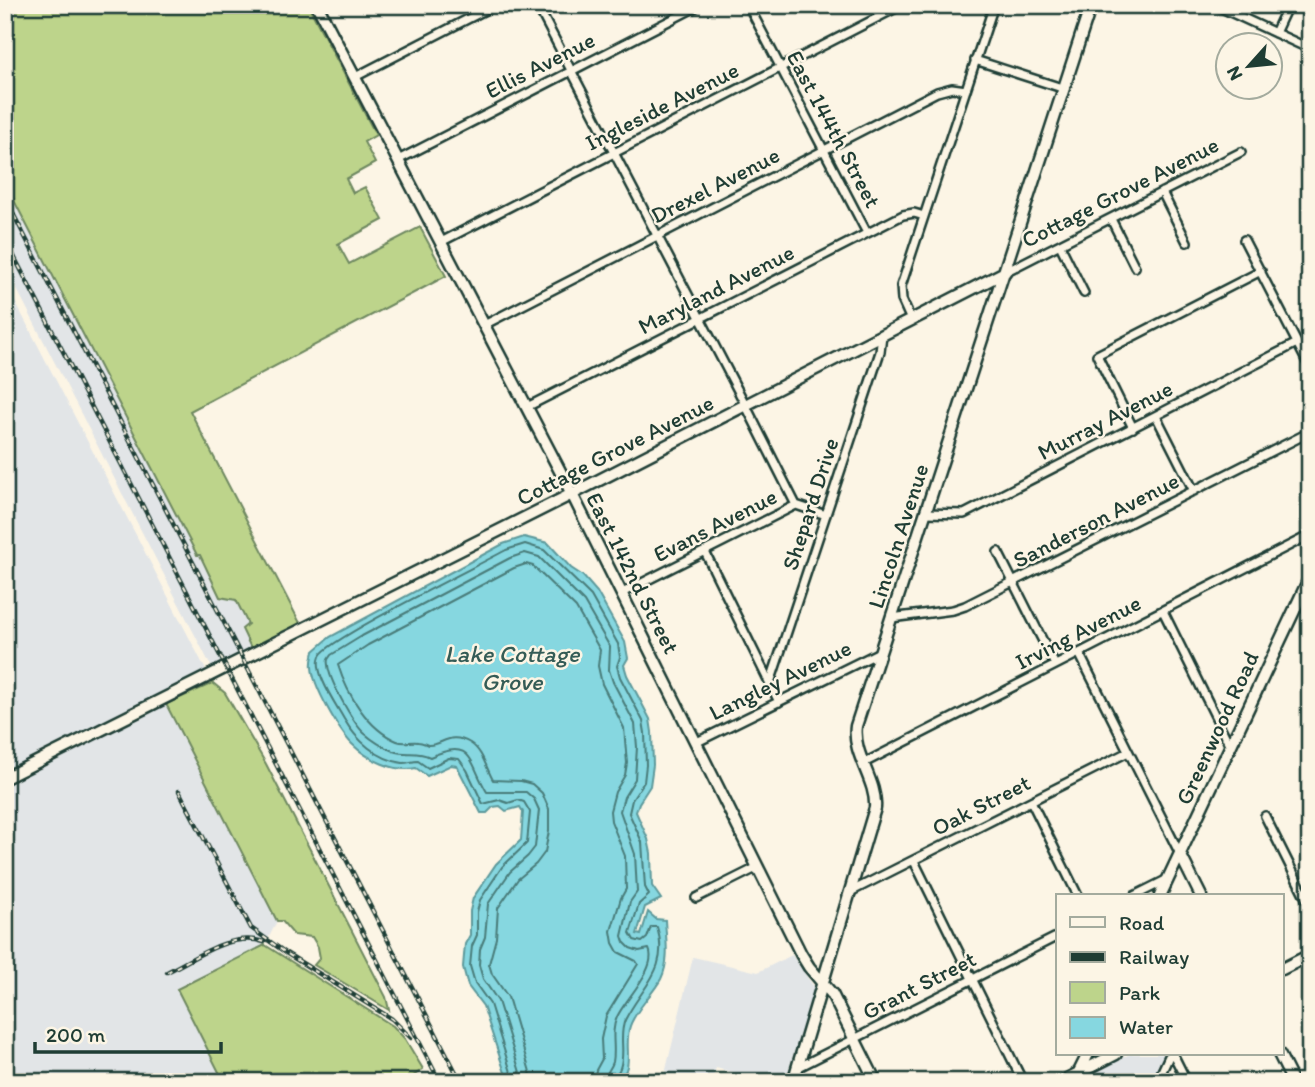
<svg xmlns="http://www.w3.org/2000/svg" width="1315" height="1087" viewBox="0 0 1315 1087" font-family="Itim,sans-serif">
	<style>
		.built { fill: #e2e5e7 }
		.green { fill: #bdd48b; stroke: #6e8860; stroke-width: 2 }
		.water { fill: #86d7e0; stroke: #5d999b; stroke-width: 2 }
		.lines { fill: none; stroke-linecap: round; stroke-linejoin: round }
		.shore { stroke: #487b79; stroke-width: 2 }
		.street-casing { stroke: #1f3d34; stroke-width: 12 }
		.secondary-casing { stroke: #1f3d34; stroke-width: 15 }
		.street { stroke: #fcf5e5; stroke-width: 7 }
		.secondary { stroke: #fcf5e5; stroke-width: 10 }
		.rail-casing { stroke: #1f3d34; stroke-width: 4.5 }
		.rail { stroke: #fcf5e5; stroke-width: 2; stroke-dasharray: 5; stroke-linecap: butt }
		.labels { text-anchor: middle; stroke-width: 5; stroke-linejoin: round; paint-order: stroke }
		.street-label { font-size: 23px; fill: #1f3d34; stroke: #fcf5e5 }
		.water-label { font-size: 24px; font-style: italic; fill: #345c56; stroke: #fcf5e5 }
	</style>
	<rect width="100%" height="100%" fill="#fcf5e5"/>
	<filter id="ink" filterUnits="userSpaceOnUse"><feTurbulence type="fractalNoise" baseFrequency=".0143" numOctaves="2"/><feDisplacementMap in="SourceGraphic" scale="14" xChannelSelector="R" yChannelSelector="G"/><feConvolveMatrix kernelMatrix="1 2 1 2 8 2 1 2 1" color-interpolation-filters="sRGB"/></filter>
	<g filter="url(#ink)">
		<path class="built" d="M5,183L197,554H200L236,600L248,624L242,629L252,650L213,670L5,266Z
			M5,282L207,672L5,775Z
			M166,704L277,921L265,945L178,990L224,1082H12L5,1068V786Z
			M792,955L814,987L785,1082H769L716,1068L711,1082H663L693,957L758,972Z
			M1130,1054H1170L1157,1082H1071Z"/>
		<path class="green" d="M5,5H308L376,135L364,142L375,163L346,179L353,193L365,187L383,220L338,244L349,264L420,227L446,276L190,411L300,623L252,650L242,629L248,624L236,600L220,597L200,555H197L5,183Z
			M213,683L225,693L266,764L386,997L389,1010L314,965L320,958L318,947L312,937L294,935L282,921H277L166,704Z
			M265,945L393,1026L405,1039L423,1069L405,1082H224L177,989Z"/>
		<path class="water" d="M524,537L548,543L571,568L583,576L597,592L625,642L628,658L624,665L627,675L650,719L652,732L653,765L650,786L639,803L636,812L648,839L651,853L652,886L661,899L645,907L637,934L641,935L648,912L656,919L665,920C666,939 670,961 661,979C652,995 636,1009 630,1026C623,1046 636,1067 617,1082H508L483,1006L468,986L463,967L465,944L470,935V911L473,898L496,864L521,840L523,812L520,807L506,811L500,806L493,807L487,813H481L457,766L451,765L427,776L416,768C395,773 367,759 352,744C339,731 313,686 312,667C311,662 313,656 314,651L330,637L503,544Z"/>
		<g class="lines">
			<path class="shore" d="M514,1082L490,1004L475,983L470,966L472,946L477,935V912L480,900L502,867L527,843L530,812L524,802L518,800L508,803L499,800L483,804L467,770L459,759L449,758L428,768L418,761C413,761 408,763 403,763C378,760 356,740 344,719C336,704 313,673 320,656C326,640 481,564 506,550L525,544L544,550L591,596L618,644L620,657L617,666L620,677L643,721L645,733L646,765L644,782L632,800L629,813L642,842L645,887L649,895L639,904L630,933L634,940L642,942L647,938L651,927H657C670,970 642,986 625,1020C618,1036 626,1052 620,1068C618,1074 614,1075 614,1082
				M523,1082L498,1001L483,979L479,965L480,949L485,937L488,904L510,872L528,856L535,847L539,810L534,799L526,792H487C469,762 473,737 430,757C417,750 406,756 393,751C383,747 372,740 364,733C353,723 329,680 328,665C327,659 328,660 331,655L362,636L510,558L525,553L539,557L584,602L610,647L609,670L613,682L635,724L637,747L635,779L624,797L620,811L635,854L637,892L630,902L622,936L624,942L630,948L639,951L649,949C658,968 625,999 617,1017C610,1032 616,1047 613,1062C611,1069 605,1073 605,1082
				M533,1082L508,997L492,974L489,964L496,938L498,908L518,879L536,864L545,852L549,831V809L542,793L532,784L521,781L493,780C486,768 483,751 470,743C449,731 442,746 428,745C425,744 422,742 418,742C410,741 404,744 397,741C368,729 347,694 338,665L368,645L514,568L526,564L533,566L576,608L600,650L598,666L602,684L624,728L627,763L625,775L615,792L610,811L611,821L625,856L626,889L621,898L611,931L613,943L618,952L636,961L638,964L606,1016L601,1039L602,1059L596,1070L594,1082"/>
			<g class="street-casing">
				<path id="street" d="M537,5L745,404L796,505
					M748,5L867,233
					M1215,5L1310,49
					M1275,33L1288,5
					M975,60L1065,89
					M355,77L495,5
					M398,160L700,5
					M1162,192L1187,242
					M1111,219L1135,267
					M1244,240L1310,368
					M441,242L902,5
					M1060,245L1084,293
					M1005,272L1241,152
					M911,320L902,300L901,286L994,5
					M484,325L937,92L952,88L966,90
					M527,407L903,215L914,213L924,216
					M1156,416L1194,491
					M1133,428L1097,355L1261,271
					M926,513L964,514L1297,343
					M705,552L779,702
					M998,552L1055,665
					M622,593L796,505L826,515
					M1163,611L1230,746
					M891,618L953,610L965,606L1310,432
					M1079,653L1180,854
					M770,683L880,352L882,335
					M697,742L880,652
					M864,763L1310,535
					M1031,801L1078,896
					M1265,816L1310,906
					M914,861L1023,1082
					M850,892L1128,752
					M1134,896L1168,879
					M696,898L758,867
					M1173,1054L1187,1082
					M797,1068L1058,936
					M1157,1082L1170,1054"/>
			</g>
			<g class="secondary-casing">
				<path id="secondary" d="M317,5L572,494L801,954L809,967L832,994L876,1082
					M5,778L572,494L1005,272
					M1180,854L1201,896
					M1160,896L1310,577
					M1282,969L1310,955
					M1279,1054L1293,1082
					M1079,1072L1088,1054
					M5,1076L8,1082
					M793,1082L875,808C877,780 852,755 856,726L1091,5
					M1061,1082L1116,1054"/>
			</g>
			<use href="#street" class="street"/>
			<use href="#secondary" class="secondary"/>
			<g class="rail-casing">
				<path id="rail" d="M5,198L461,1082
					M5,239L440,1082
					M179,791L251,928L286,953L392,1019L411,1038
					M167,972C196,958 231,931 264,942"/>
			</g>
			<use href="#rail" class="rail"/>
		</g>
	</g>
	<g class="labels">
		<g class="street-label">
			<text transform="translate(540 65) rotate(-27)" y="8">Ellis Avenue</text>
			<text transform="translate(662 106) rotate(-27)" y="8">Ingleside Avenue</text>
			<text transform="translate(834 129) rotate(62)" y="8">East 144th Street</text>
			<text transform="translate(715 185) rotate(-27)" y="8">Drexel Avenue</text>
			<text transform="translate(1120 192) rotate(-27)" y="8">Cottage Grove Avenue</text>
			<text transform="translate(716 289) rotate(-27)" y="8">Maryland Avenue</text>
			<text transform="translate(1105 420) rotate(-27)" y="8">Murray Avenue</text>
			<text transform="translate(615 450) rotate(-27)" y="8">Cottage Grove Avenue</text>
			<text transform="translate(810 504) rotate(-72)" y="8">Shepard Drive</text>
			<text transform="translate(1096 520) rotate(-27)" y="8">Sanderson Avenue</text>
			<text transform="translate(715 525) rotate(-27)" y="8">Evans Avenue</text>
			<text transform="translate(898 536) rotate(-72)" y="8">Lincoln Avenue</text>
			<text transform="translate(633 573) rotate(63)" y="8">East 142nd Street</text>
			<text transform="translate(1078 632) rotate(-27)" y="8">Irving Avenue</text>
			<text transform="translate(780 680) rotate(-26)" y="8">Langley Avenue</text>
			<text transform="translate(1217 728) rotate(-65)" y="8">Greenwood Road</text>
			<text transform="translate(981 805) rotate(-27)" y="8">Oak Street</text>
			<text transform="translate(919 985) rotate(-27)" y="8">Grant Street</text>
		</g>
		<g class="water-label">
			<text x="512" y="662">Lake Cottage<tspan x="512" dy="28">Grove</tspan></text>
		</g>
	</g>
	<rect width="1315" height="1087" fill="none" stroke="#fcf5e5" stroke-width="28"/>
	<rect x="14" y="14" width="1287" height="1059" fill="none" stroke="#1f3d34" stroke-width="2.5" filter="url(#ink)"/>
	<rect x="1056" y="894" width="228" height="161" fill="#fcf5e5" stroke="#a4ab9e" stroke-width="2"/>
	<rect x="1070" y="917" width="35" height="10" fill="#fcf5e5" stroke="#a4ab9e" stroke-width="2"/>
	<text x="1119" y="930" font-size="21" fill="#1f3d34">Road</text>
	<rect x="1070" y="952" width="35" height="10" fill="#1f3d34" stroke="#a4ab9e" stroke-width="2"/>
	<text x="1119" y="964" font-size="21" fill="#1f3d34">Railway</text>
	<rect x="1070" y="982" width="35" height="21" fill="#bdd48b" stroke="#a4ab9e" stroke-width="2"/>
	<text x="1119" y="1000" font-size="21" fill="#1f3d34">Park</text>
	<rect x="1070" y="1017" width="35" height="21" fill="#86d7e0" stroke="#a4ab9e" stroke-width="2"/>
	<text x="1119" y="1034" font-size="21" fill="#1f3d34">Water</text>
	<g transform="translate(1249 66) rotate(243)"><circle r="33" fill="#fcf5e5" stroke="#a4ab9e" stroke-width="2"/>
	<path d="M0-5L12 26L0 18L-12 26Z" fill="#1f3d34"/>
	<text y="-10" font-size="19" font-weight="bold" text-anchor="middle" fill="#1f3d34">N</text>
	</g>
	<path d="M35 1042v10h186v-10" fill="none" stroke="#1f3d34" stroke-width="3.5"/>
	<text x="46" y="1042" font-size="21" fill="#1f3d34" stroke="#fcf5e5" stroke-width="5" paint-order="stroke">200 m</text>
</svg>
